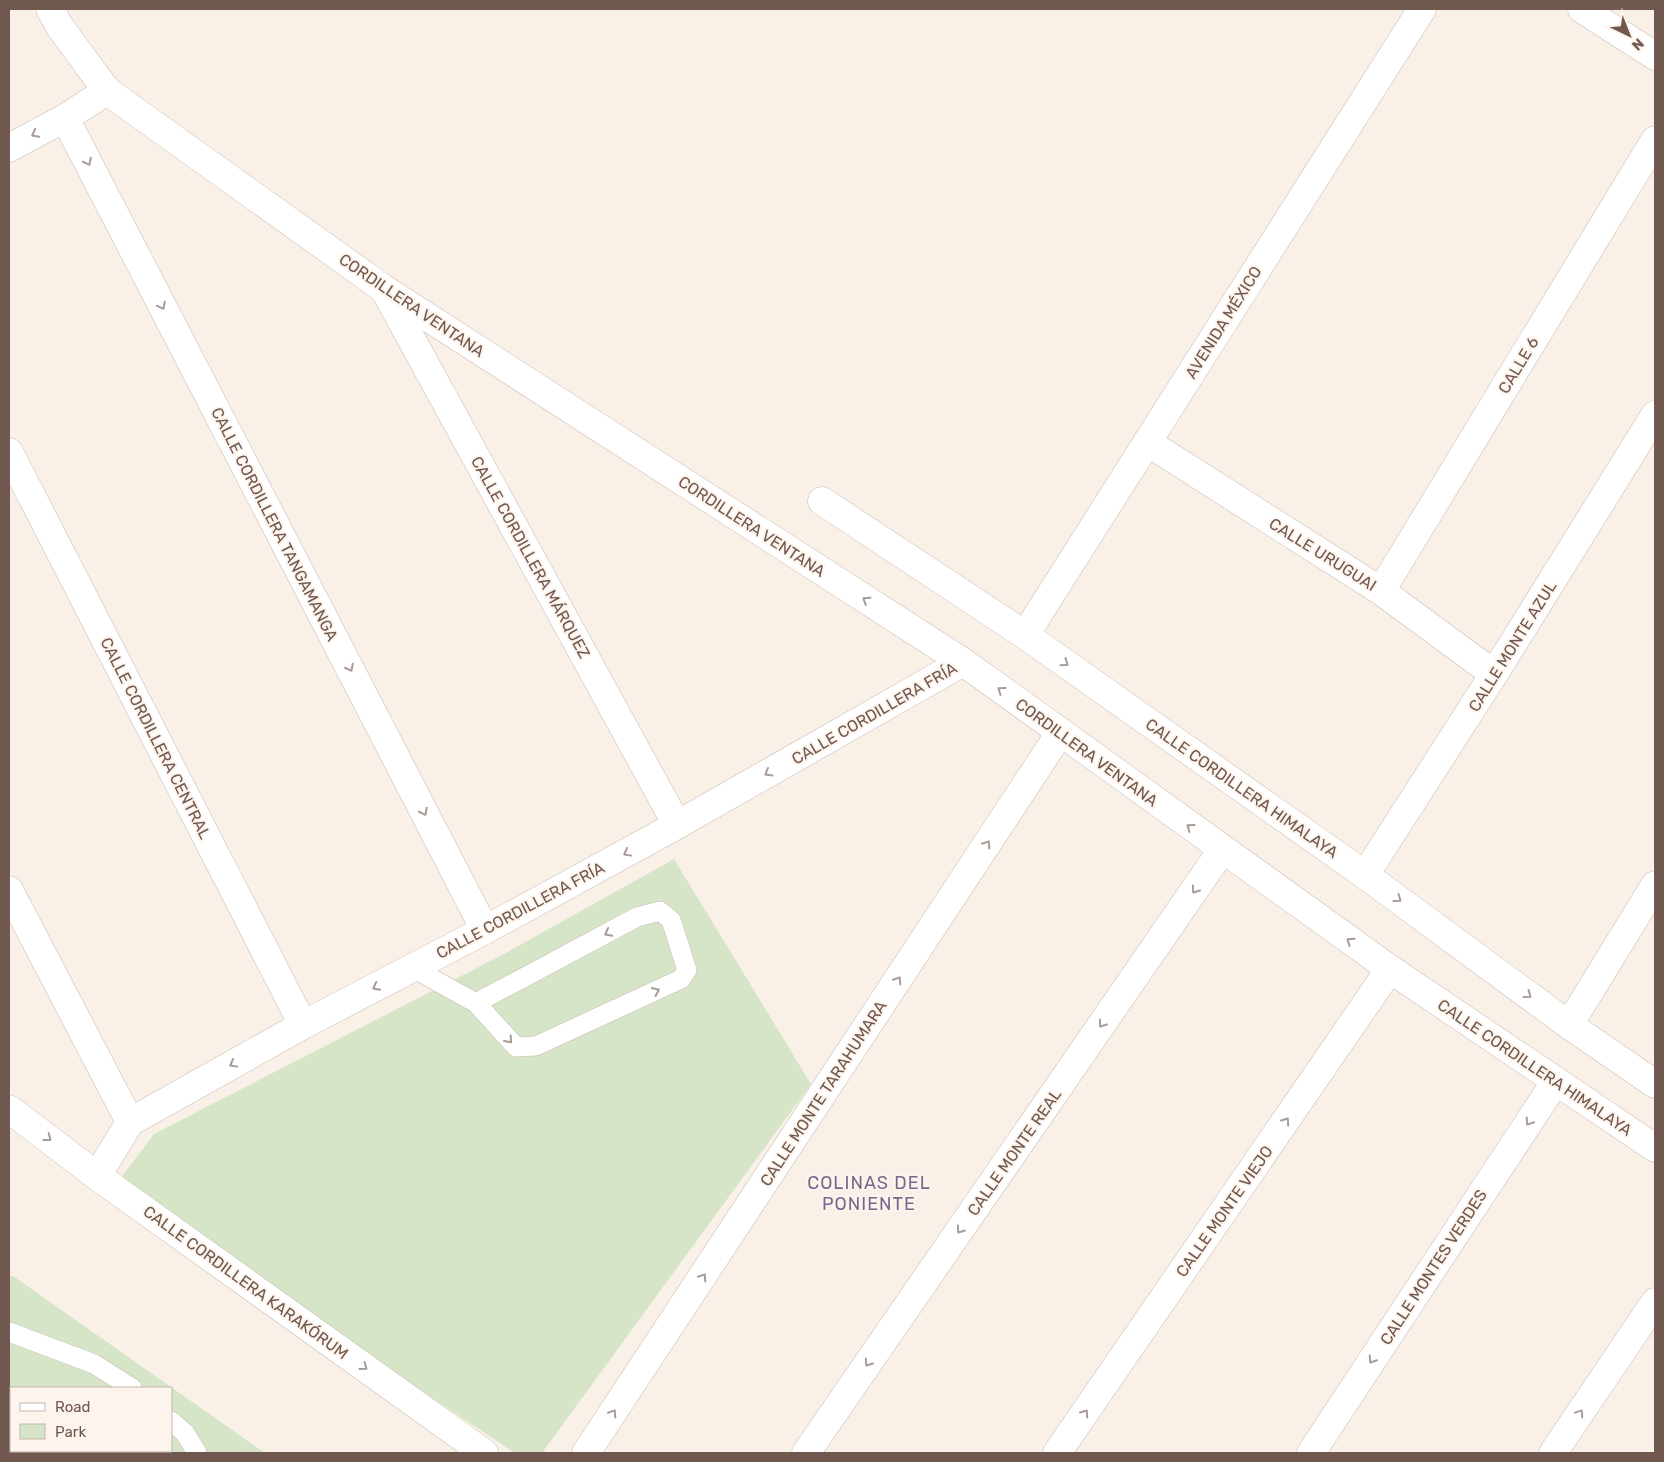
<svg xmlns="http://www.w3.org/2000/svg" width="1664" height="1462" viewBox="0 0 1664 1462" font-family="Rubik,sans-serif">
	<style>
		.green { fill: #d6e5c8; fill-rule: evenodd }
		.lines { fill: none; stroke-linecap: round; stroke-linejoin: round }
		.lane-casing { stroke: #cab9af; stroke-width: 20 }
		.street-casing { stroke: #cab9af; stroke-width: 29 }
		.secondary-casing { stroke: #cebbb0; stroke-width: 29 }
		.lane { stroke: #fff; stroke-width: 19 }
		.street { stroke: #fff; stroke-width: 28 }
		.secondary { stroke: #fff; stroke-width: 28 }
		.oneway { stroke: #a99b95 }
		.labels { text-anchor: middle; stroke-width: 4; stroke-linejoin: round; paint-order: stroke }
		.street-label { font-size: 16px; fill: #70584f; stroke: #fdf5ed }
		.neighbourhood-label { font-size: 18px; letter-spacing: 1px; fill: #7c678c; stroke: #fdf5ed }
	</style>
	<rect width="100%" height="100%" fill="#f9f1e8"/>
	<path class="green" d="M674,859L811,1084L542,1453H515L114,1187L154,1134L504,954Z
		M9,1276H13L265,1453H9ZM11,1388H171V1451H11Z"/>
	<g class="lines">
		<g class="lane-casing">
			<path id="lane" d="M413,968L476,1003L516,1047L536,1046L681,979L687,970L671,920L660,911L637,917L476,1003
				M9,1332L94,1364L132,1388
				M171,1421L185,1433L197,1453
				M9,1442H11
				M56,1451L69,1453"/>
		</g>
		<g class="street-casing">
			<path id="street" d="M1582,9L1655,56
				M65,118L485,930
				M9,148L65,118L107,91L60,27L50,9
				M384,289L677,825
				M1147,442L1381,591L1494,674
				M9,452L303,1025
				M822,501L1025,635L1422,9
				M1381,591L1655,140
				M1365,875L1494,674L1655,415
				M9,890L130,1122
				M1569,1025L1655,885
				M9,1109L97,1176L484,1453
				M97,1176L130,1122L303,1025L485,930L677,825L963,662
				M586,1453L1060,733
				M806,1453L1222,850
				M1057,1453L1390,969
				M1311,1453L1556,1081
				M1553,1453L1655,1302"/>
		</g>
		<g class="secondary-casing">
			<path id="secondary" d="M107,91L384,289L963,662L1390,969L1655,1148
				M1025,635L1365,875L1569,1025L1655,1084"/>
		</g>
		<use href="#lane" class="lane"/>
		<use href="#street" class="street"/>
		<use href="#secondary" class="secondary"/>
	</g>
	<defs><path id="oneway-chevron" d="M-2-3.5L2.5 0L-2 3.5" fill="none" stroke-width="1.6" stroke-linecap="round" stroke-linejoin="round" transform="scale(1.25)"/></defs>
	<g class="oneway">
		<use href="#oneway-chevron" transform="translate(35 134) rotate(152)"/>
		<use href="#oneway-chevron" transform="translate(88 162) rotate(63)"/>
		<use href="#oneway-chevron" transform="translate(162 306) rotate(63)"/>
		<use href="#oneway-chevron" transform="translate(866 600) rotate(-147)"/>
		<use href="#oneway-chevron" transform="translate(1065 663) rotate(35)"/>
		<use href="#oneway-chevron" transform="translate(350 668) rotate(63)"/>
		<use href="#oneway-chevron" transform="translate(1001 690) rotate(-144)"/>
		<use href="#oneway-chevron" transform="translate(768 773) rotate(150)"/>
		<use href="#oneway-chevron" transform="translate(424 812) rotate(63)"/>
		<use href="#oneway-chevron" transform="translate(1190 827) rotate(-144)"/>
		<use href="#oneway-chevron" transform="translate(987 844) rotate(-57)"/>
		<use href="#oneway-chevron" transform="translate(627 853) rotate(151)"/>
		<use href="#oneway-chevron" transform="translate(1195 890) rotate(125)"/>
		<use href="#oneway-chevron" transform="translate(1398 899) rotate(36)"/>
		<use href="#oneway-chevron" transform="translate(608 933) rotate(152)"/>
		<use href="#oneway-chevron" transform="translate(1350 941) rotate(-145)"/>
		<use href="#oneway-chevron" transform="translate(898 980) rotate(-57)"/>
		<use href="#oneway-chevron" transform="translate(376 987) rotate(153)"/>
		<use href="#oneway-chevron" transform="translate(656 991) rotate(-25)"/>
		<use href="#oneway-chevron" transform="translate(1528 995) rotate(36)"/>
		<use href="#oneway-chevron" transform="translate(1102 1024) rotate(125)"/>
		<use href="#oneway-chevron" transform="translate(509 1040) rotate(48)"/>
		<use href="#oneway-chevron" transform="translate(233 1064) rotate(151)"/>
		<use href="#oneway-chevron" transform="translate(1286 1121) rotate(-55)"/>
		<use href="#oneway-chevron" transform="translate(1529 1122) rotate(123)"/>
		<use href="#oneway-chevron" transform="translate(48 1138) rotate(37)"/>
		<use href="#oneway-chevron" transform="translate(960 1230) rotate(125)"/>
		<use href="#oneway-chevron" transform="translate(703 1277) rotate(-57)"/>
		<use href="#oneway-chevron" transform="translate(1372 1360) rotate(123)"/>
		<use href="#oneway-chevron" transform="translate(868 1363) rotate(125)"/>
		<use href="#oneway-chevron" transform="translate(364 1367) rotate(36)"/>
		<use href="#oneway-chevron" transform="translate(613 1413) rotate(-57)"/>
		<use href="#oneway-chevron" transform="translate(1085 1413) rotate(-55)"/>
		<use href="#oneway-chevron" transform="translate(1580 1413) rotate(-56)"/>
	</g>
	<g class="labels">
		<g class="street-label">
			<text transform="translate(412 305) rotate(34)" y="6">CORDILLERA VENTANA</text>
			<text transform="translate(1223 322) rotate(-58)" y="6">AVENIDA MÉXICO</text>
			<text transform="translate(1518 365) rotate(-59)" y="6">CALLE 6</text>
			<text transform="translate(275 524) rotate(63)" y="6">CALLE CORDILLERA TANGAMANGA</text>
			<text transform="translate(752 526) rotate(33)" y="6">CORDILLERA VENTANA</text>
			<text transform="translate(1323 554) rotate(32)" y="6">CALLE URUGUAI</text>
			<text transform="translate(531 557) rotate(61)" y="6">CALLE CORDILLERA MÁRQUEZ</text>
			<text transform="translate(1512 646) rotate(-58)" y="6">CALLE MONTE AZUL</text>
			<text transform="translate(874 713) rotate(-30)" y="6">CALLE CORDILLERA FRÍA</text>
			<text transform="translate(156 738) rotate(63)" y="6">CALLE CORDILLERA CENTRAL</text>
			<text transform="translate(1087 752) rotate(36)" y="6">CORDILLERA VENTANA</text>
			<text transform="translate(1242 788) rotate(35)" y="6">CALLE CORDILLERA HIMALAYA</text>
			<text transform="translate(520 910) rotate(-28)" y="6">CALLE CORDILLERA FRÍA</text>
			<text transform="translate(1535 1067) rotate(34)" y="6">CALLE CORDILLERA HIMALAYA</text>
			<text transform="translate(823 1093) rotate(-57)" y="6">CALLE MONTE TARAHUMARA</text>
			<text transform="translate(1014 1152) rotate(-55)" y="6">CALLE MONTE REAL</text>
			<text transform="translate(1224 1211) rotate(-55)" y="6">CALLE MONTE VIEJO</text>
			<text transform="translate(1433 1267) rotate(-57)" y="6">CALLE MONTES VERDES</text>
			<text transform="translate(246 1282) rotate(36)" y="6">CALLE CORDILLERA KARAKÓRUM</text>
		</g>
		<g class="neighbourhood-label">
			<text x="869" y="1189">COLINAS DEL<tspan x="869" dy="21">PONIENTE</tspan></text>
		</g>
	</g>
	<rect width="1664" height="1462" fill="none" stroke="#70584f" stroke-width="20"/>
	<rect x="10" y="1387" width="162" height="65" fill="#fdf5ed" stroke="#c5b6ae"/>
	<rect x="20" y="1403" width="25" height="8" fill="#ffffff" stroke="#c5b6ae"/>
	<text x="55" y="1412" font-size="15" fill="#70584f">Road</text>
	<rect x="20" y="1424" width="25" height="15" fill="#d6e5c8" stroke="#c5b6ae"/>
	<text x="55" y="1437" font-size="15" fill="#70584f">Park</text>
	<g transform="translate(1629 35) rotate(137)" stroke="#fdf5ed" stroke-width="4" paint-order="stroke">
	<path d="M0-4L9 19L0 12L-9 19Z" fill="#70584f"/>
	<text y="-8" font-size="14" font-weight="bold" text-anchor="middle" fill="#70584f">N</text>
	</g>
</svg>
